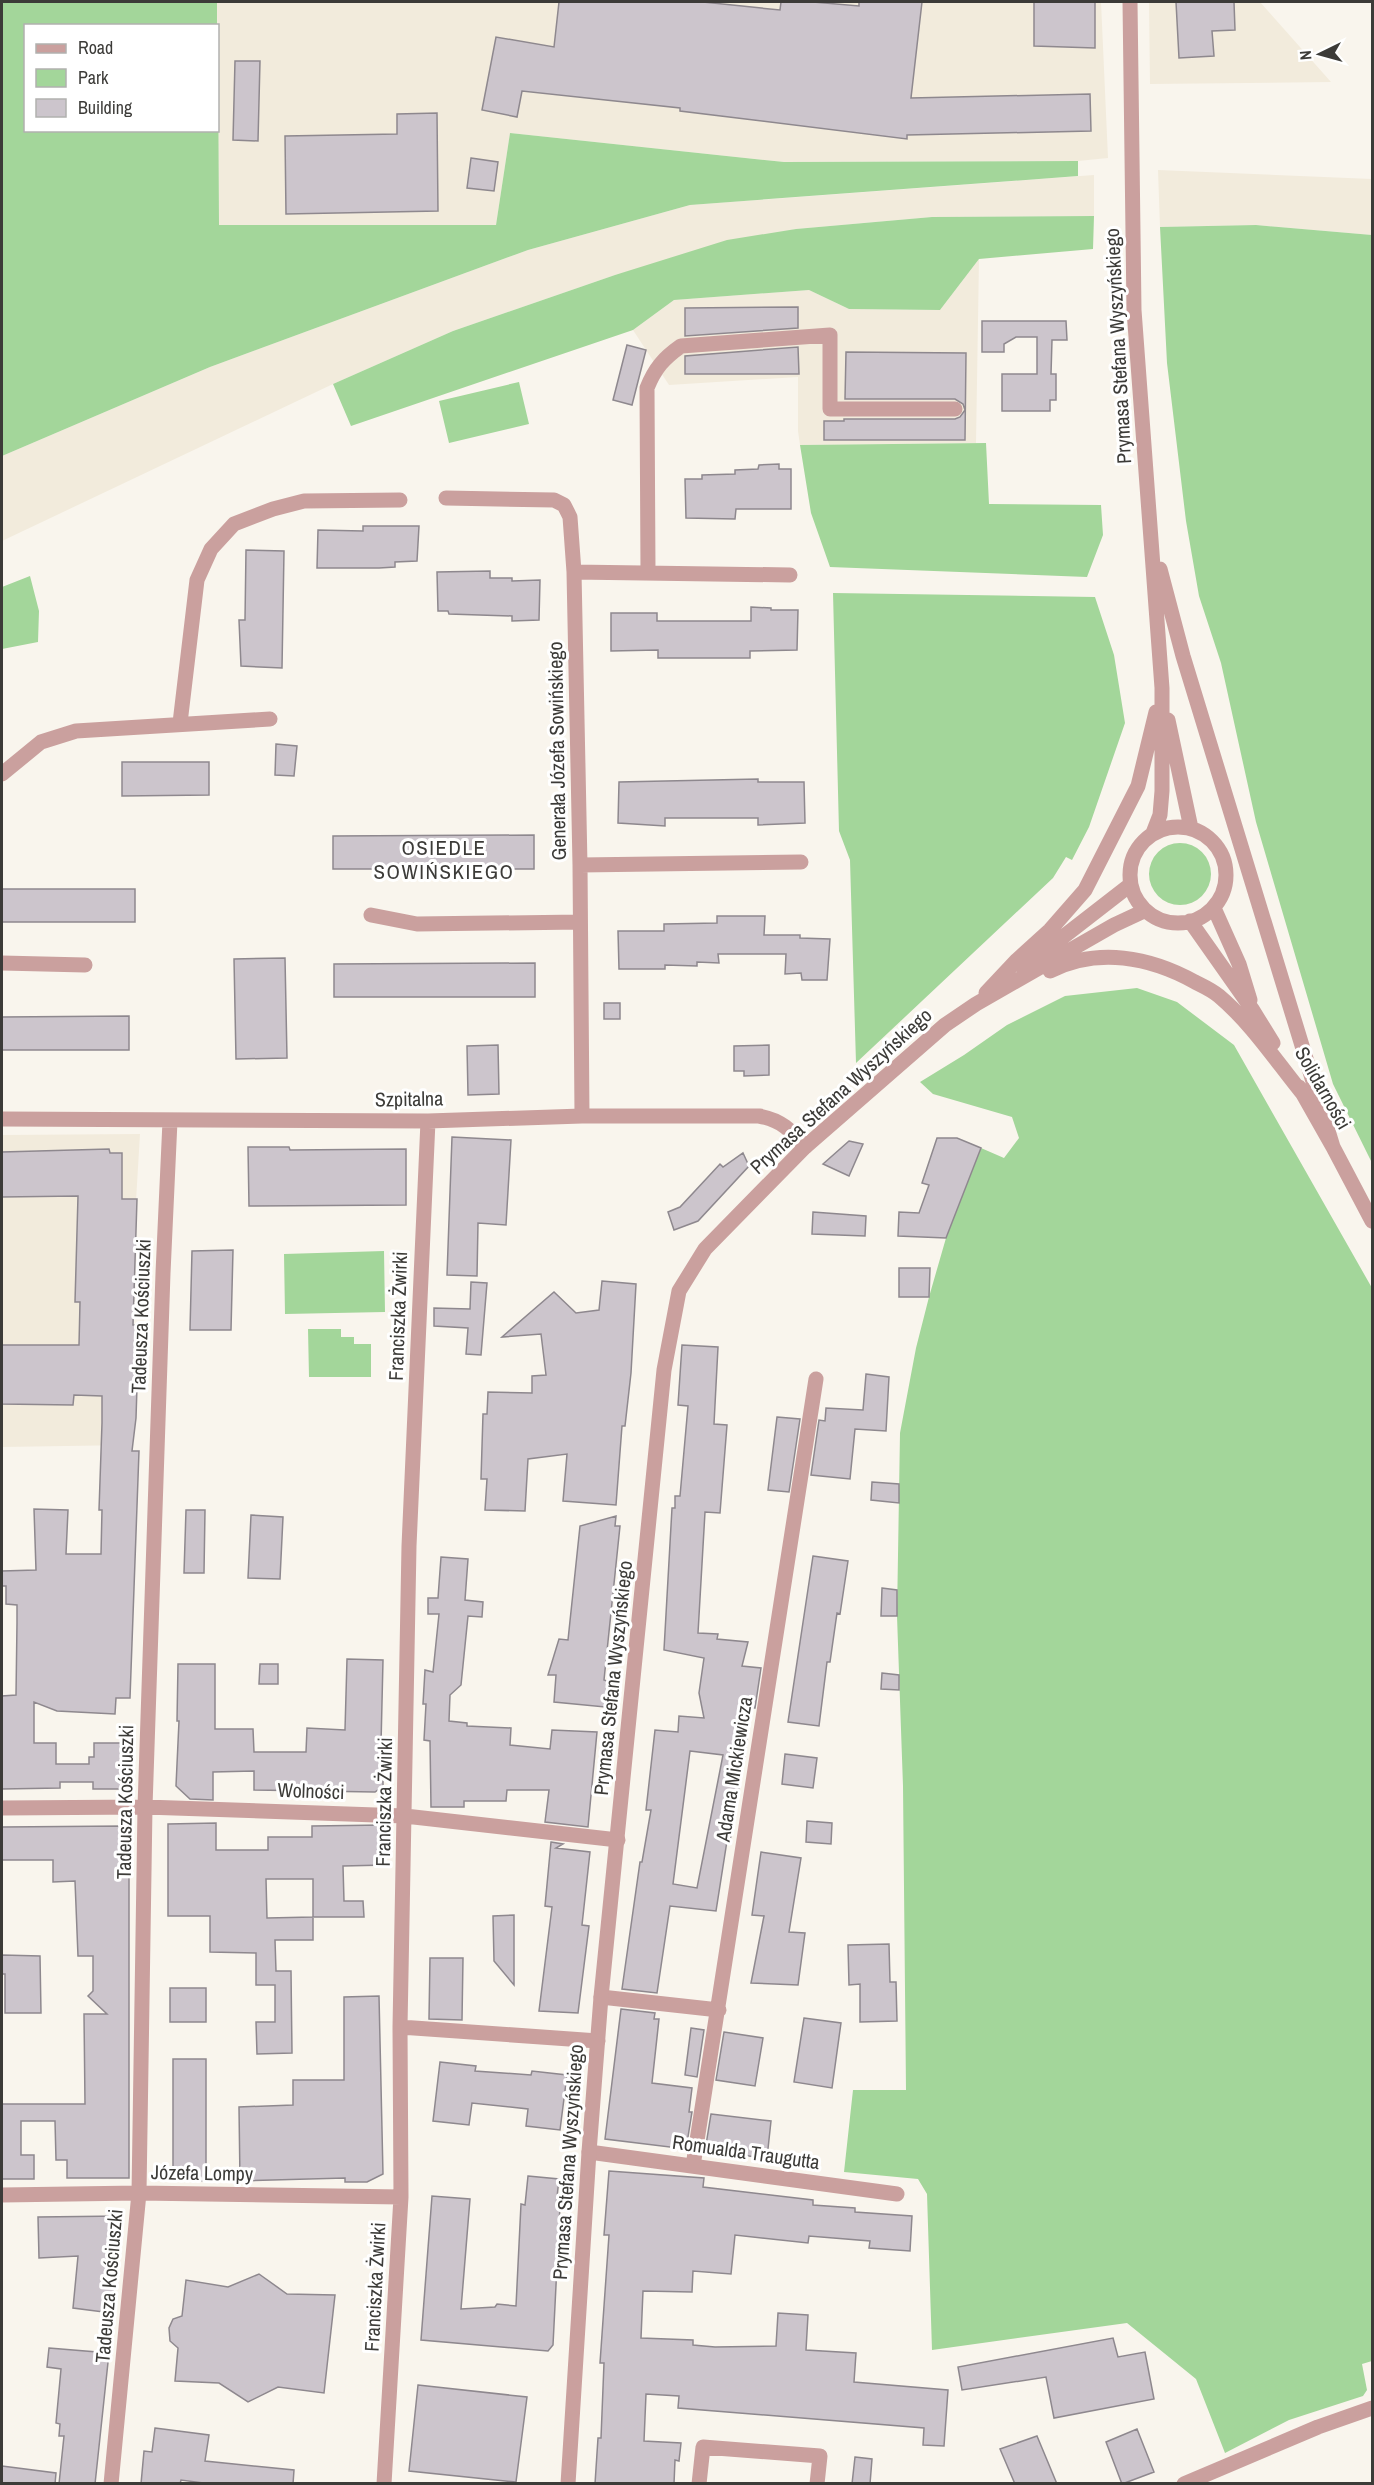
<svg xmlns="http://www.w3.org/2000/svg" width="1374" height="2485" viewBox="0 0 1374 2485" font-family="'Archivo Narrow',sans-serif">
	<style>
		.built { fill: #f2ebdc }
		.green { fill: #a3d69a }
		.building { fill: #ccc5cc; stroke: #8e888e; stroke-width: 1.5; fill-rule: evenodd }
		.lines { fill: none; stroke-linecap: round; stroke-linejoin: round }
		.minor { stroke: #caa09e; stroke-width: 15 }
		.tertiary { stroke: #caa09e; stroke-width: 15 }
		.labels { text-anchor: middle; stroke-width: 6; stroke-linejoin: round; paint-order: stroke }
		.street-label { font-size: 20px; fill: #3c3b38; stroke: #fff }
		.neighbourhood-label { font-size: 21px; letter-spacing: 1.5px; fill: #3c3b38; stroke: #fff }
	</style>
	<rect width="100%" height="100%" fill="#f9f5ed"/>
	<path class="built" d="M217,2H1101L1108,158L1078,161L784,162L510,133L496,225H219Z
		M1149,2H1260L1331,82L1150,84Z
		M1158,170L1372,179V235L1256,225L1160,227Z
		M1094,175V216L932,217L796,229L615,275L453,331L333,384L2,541V456L210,367L528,250L690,205Z
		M979,259L976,443L800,445L798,431V377L669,385L633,330L674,300L809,290L849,309L940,310Z
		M140,1134L136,1201L131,1445L2,1447V1135Z"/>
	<path class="green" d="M2,2H217V25L26,26V130H218V55L219,225H496L510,133L784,162L1078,161V176L690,205L528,250L210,367L2,456Z
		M1094,216L1093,249L979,259L940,310L849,309L809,290L674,300L633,330L351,426L333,384L453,331L615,275L727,240L796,229L932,217Z
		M1256,225L1372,235V1163L1333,1084L1256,822L1221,663L1199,596L1186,521L1167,363L1160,227Z
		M519,382L529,424L449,443L439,401Z
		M986,443L989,504L1101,505L1103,535L1087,577L830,567L811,513L800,445Z
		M30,576L39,611L38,642L2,649V587Z
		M833,593L1095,597L1114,655L1125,723L1089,827L1072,860L1066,857L1053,878L856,1063L850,860L839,831Z
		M1149 874a31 31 0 1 1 62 0a31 31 0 1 1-62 0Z
		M1137,988L1177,1002L1234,1045L1372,1288V2361L1362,2364L1367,2390L1363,2396L1289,2420L1225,2453L1196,2379L1127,2323L932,2350L927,2194L918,2179L844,2172L853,2090H906L903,1786L897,1616L900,1433L916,1348L929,1297L946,1238L981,1148L1004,1158L1019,1138L1012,1117L933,1094L920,1082L964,1055L1007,1025L1065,996Z
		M384,1251L385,1312L285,1314L284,1254Z
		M308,1329H341V1337H354V1344H371V1377H309Z"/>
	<path class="building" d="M559,2H703L780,10L781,2H813L859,6V2H922L911,98L1090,94L1091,131L907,135V139L680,111V108L522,91L517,117L482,110L496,37L554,47Z
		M1034,2H1095V48L1034,46Z
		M1176,2H1234L1235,30L1212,31L1214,56L1179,58Z
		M235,61H260L258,141L233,140Z
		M437,113L438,211L286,214L285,136L397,134V114Z
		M471,158L498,162L494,191L467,188Z
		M798,307V328L685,336V308Z
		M982,321H1066L1067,340H1052L1051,374H1056V400H1050V411H1002V374H1037V337H1016L1004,344V352H982Z
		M627,345L646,350L632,405L613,400Z
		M798,347L799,374H685V356Z
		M846,352L966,353L965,440H824V421H844V419H955L960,417L965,410L963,404L955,399H845Z
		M779,464V469H791V509H736L735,519L686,518L685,479H702V475L735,474V470L758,469L759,465Z
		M363,526H419L417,561L395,562V567L379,568H317L318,530L363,531Z
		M246,550L284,551L282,668L241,666L239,620H245Z
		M490,571V578H512V581L540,580L539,620L512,621V616L449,614L448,611H438L437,572Z
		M751,607L771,608V610H798L797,650L750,651V658H658V650L611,651V613H657V621H751Z
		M276,744L297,746L294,776L275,775Z
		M122,762H209V795L122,796Z
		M758,779V782H804L805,823L758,825V818H665V826L618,823L619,782Z
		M534,835V869H333V836Z
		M2,889H135V922H2Z
		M717,916H765L764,935H800V938L830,939L827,980H802L801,973L785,974L786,954H718L719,963L697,962V966L665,965V969H619L618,931H664V924L717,923Z
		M285,958L287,1058L236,1059L234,959Z
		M535,963V997H334V964Z
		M604,1003H620V1019H604Z
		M129,1016V1050H2V1017Z
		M498,1045L499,1094L468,1095L467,1046Z
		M769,1045V1075L744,1076V1071H734V1046Z
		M452,1137L511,1140L506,1225L478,1223L477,1276L447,1275Z
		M937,1138H957L981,1148L946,1238L898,1236L899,1212L919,1213L929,1185L922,1183Z
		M849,1141L863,1144L849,1176L823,1164Z
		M248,1147H289L290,1150L406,1149V1205L249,1206Z
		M109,1149L110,1153H122V1199H137L133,1325H139L136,1418L132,1451H139L130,1698H116L115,1714L57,1711L34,1702V1743H56V1764H89V1757H94V1743H129L130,1789H93V1782H60V1788L2,1789V1696L16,1695L17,1623V1605L6,1604V1586H2V1571L36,1570L34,1509L68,1510L66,1554H101L102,1510H99L102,1423V1396L74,1395L73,1405L2,1404V1345H79L80,1302H75L78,1196L2,1197V1152Z
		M743,1153L749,1166L698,1221L674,1230L668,1212L680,1207L720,1164L723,1167Z
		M813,1212L866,1216L865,1236L812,1234Z
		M233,1250L231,1330H190L192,1251Z
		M899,1268H930L929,1297H899Z
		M602,1281L636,1284L631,1373L625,1426H622L616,1505L563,1501L567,1454L528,1459L525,1511L485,1510L487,1479H481L483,1414H487L488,1392L532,1393V1376L546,1375L541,1334L502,1337L554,1292L576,1313L599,1310Z
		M471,1282L487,1283L481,1355L466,1354L468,1328L434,1326V1308L470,1309Z
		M682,1345L718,1347L714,1424L727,1425L720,1513L705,1512L698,1633L718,1634L717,1639L748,1642L742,1666L761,1668L755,1708H751L745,1757H744L730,1841H727L716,1911L670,1906L657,1993L622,1989L640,1862H642L651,1810H646L655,1730L678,1732L679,1716L704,1718L699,1693L704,1658L664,1650L672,1508H675V1496H680L688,1406L678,1405ZM690,1751L723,1755L697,1888L673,1884Z
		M866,1374L889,1377L886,1431L855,1429L850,1479L811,1475L819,1420L825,1421L826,1408L863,1410Z
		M777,1417L800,1419L789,1492L768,1490Z
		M872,1482L899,1484V1503L871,1500Z
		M186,1510H205L204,1573H184Z
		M251,1515L283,1517L280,1579L248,1578Z
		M616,1516L615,1526H620L604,1680L607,1681L605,1707L554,1702L556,1675H548L559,1639L568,1640L580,1526Z
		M813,1556L848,1561L840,1614L837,1613L830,1662H827L819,1726L788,1722Z
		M441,1557L468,1559L465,1600L483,1602L482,1617L468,1616L461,1685L450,1695L449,1721L467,1723V1726L511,1728L510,1745L550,1749L552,1730L597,1732L588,1827L545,1822L549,1790H507L506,1801H464V1807H431L430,1741L424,1740L426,1704H423L425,1670L433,1672L439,1614H428V1598H438Z
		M882,1588L897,1590V1616H881Z
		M347,1659L383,1660L381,1745H383V1786L375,1792L254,1790V1771L213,1772V1800L190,1799L176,1786L179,1721H177L178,1664H215V1729H253L254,1752H306L307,1728L345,1730Z
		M260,1664H278V1684H259Z
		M882,1673L899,1675V1690L881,1689Z
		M785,1754L817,1758L813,1788L782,1784Z
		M807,1821L832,1823L831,1844L806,1842Z
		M216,1823V1850H268V1837H312V1826L384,1825L385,1865L343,1866L344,1901H363L364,1917H313V1940H275L276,1971H291L292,2053L257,2054L256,2022H275V1985H256V1953L210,1952V1916H168V1824ZM266,1879H313V1917L267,1918Z
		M124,1826L129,1831V2178H67V2160H56L55,2121H21V2155H34V2179H2V2104H85L84,2014H107L88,1996L93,1991V1956H78L75,1881L53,1882V1860H2V1827Z
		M551,1842L563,1844L556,1848L590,1852L582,1925L589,1926L578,2013L539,2011L552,1907L545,1906Z
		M761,1852L801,1858L789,1932L805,1933L798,1985L751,1983L764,1916L752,1915Z
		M514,1915V1985L494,1961L493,1916Z
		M889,1944L890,1982H896L897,2021L860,2022V1984L849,1985L848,1945Z
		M2,1955L40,1956L41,2013H5V1974H2Z
		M430,1958H463L462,2020L429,2019Z
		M170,1988H206V2022H170Z
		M379,1996L383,2174L367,2182H345V2178L240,2181L239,2107L293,2105V2080H344V1997Z
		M621,2009L655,2013L654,2019H659L652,2083L692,2088L689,2112H692L686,2149L605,2139Z
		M804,2018L841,2023L832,2088L794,2082Z
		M691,2028L704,2030L697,2077L685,2075Z
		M724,2032L763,2038L755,2086L716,2080Z
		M173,2059H206V2181L173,2180Z
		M440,2062L476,2066L475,2071L531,2075L532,2071L567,2075L560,2130L526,2126L528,2109L472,2103L469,2125L433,2121Z
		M711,2114L771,2121L767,2158L705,2151Z
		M609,2171L704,2178L703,2187L813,2200V2205L855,2208V2212L912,2216L910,2251L869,2248L870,2241L809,2236L808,2243L735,2235L731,2274L693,2271L692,2292L643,2291L641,2338L693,2340V2345L715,2347L776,2346L778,2313L808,2315L806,2350L856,2353L854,2382L948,2390L944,2446L923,2445L924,2428L678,2408L679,2396L646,2394L644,2441L681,2443L679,2461L675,2460L674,2484H595L598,2438H601L604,2363H600L609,2235H604Z
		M528,2176L559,2179L556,2206H560L553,2345L548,2351L421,2340L432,2196L470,2199L461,2309L495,2307L497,2304L516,2306L521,2204L525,2205Z
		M121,2216L111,2313L73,2308L78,2256L39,2258L38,2217Z
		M259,2274L287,2294L335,2295L324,2393L278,2387L248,2402L219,2383L175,2381L178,2348L170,2341L169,2328L173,2319L182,2316L186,2280L228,2287Z
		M1113,2338L1118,2357L1145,2352L1154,2399L1054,2418L1046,2377L962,2390L958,2367Z
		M49,2348L109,2353L95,2484H59L64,2436H59L60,2424L56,2423L61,2369L47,2367Z
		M418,2385L527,2397L516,2482L409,2471Z
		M155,2428L209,2435L205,2461L294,2470L293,2484H211L181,2480L180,2484H141L144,2451L152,2452Z
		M1137,2429L1154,2472L1122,2484L1106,2442Z
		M1037,2436L1057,2484H1015L1000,2449Z
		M855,2457L872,2459L870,2484H852Z
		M2,2466L56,2473L55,2484H2Z"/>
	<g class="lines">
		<path class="minor" d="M446,498L554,500L564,505L570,517L574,572L580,865L582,1116
			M648,571L647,388C655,368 664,358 681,346L830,335V409H955
			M574,572L790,575
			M180,723L197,580L211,549L234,524L273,509L304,501L400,500
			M2,774L41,742L76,731L270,719
			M580,865L801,862
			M371,915L417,924L580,922
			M2,963L85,965
			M2,1119L428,1121L582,1116H759C781,1120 791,1130 805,1147
			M2,1808L145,1807L405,1816L618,1840
			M601,1997L719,2010
			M400,2027L598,2041
			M589,2152L897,2194
			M693,2166L816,1379
			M2,2195L139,2193L401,2197
			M111,2484L139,2193L145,1807L163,1273L170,1121
			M384,2484L401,2197L400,2027L409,1546L428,1121
			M699,2484L703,2447L820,2456L817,2484
			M1184,2484L1318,2427L1372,2408"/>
		<path class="tertiary" d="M1130,2L1134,310L1162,688V791L1160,815L1153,833
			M1160,569L1183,656L1333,1147
			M1168,720L1191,828
			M1130 875a48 48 0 1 1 96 0a48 48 0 1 1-96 0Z
			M1214,908L1239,964L1250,1000
			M1190,921L1252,1009L1273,1043
			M1023,968L1130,885
			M1050,971C1098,947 1150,957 1195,982C1203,986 1212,990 1219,996C1252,1024 1276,1061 1303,1094
			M986,993L1017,960L1050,930L1085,890L1138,786L1156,712
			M1299,1087L1333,1147L1372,1221
			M568,2484L589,2152L601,1997L664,1370L679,1291L705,1249L805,1147L945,1025L976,1004L1114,925L1144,911"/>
	</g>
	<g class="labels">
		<g class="street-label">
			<text transform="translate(1118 346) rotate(-93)" y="7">Prymasa Stefana Wyszyńskiego</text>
			<text transform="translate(557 751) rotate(-91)" y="7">Generała Józefa Sowińskiego</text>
			<text transform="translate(1323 1088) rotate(60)" y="7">Solidarności</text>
			<text transform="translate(841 1091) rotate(-42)" y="7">Prymasa Stefana Wyszyńskiego</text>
			<text transform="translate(409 1099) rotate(-1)" y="7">Szpitalna</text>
			<text transform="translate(141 1316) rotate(-88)" y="7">Tadeusza Kościuszki</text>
			<text transform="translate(398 1316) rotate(-88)" y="7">Franciszka Żwirki</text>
			<text transform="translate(613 1678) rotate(-84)" y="7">Prymasa Stefana Wyszyńskiego</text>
			<text transform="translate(734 1769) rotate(-81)" y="7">Adama Mickiewicza</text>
			<text transform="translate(311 1791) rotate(2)" y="7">Wolności</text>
			<text transform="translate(125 1802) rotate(-89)" y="7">Tadeusza Kościuszki</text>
			<text transform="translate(384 1802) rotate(-89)" y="7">Franciszka Żwirki</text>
			<text transform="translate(746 2152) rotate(8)" y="7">Romualda Traugutta</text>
			<text transform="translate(568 2162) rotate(-86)" y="7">Prymasa Stefana Wyszyńskiego</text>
			<text transform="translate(202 2173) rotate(1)" y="7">Józefa Lompy</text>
			<text transform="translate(109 2286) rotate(-85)" y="7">Tadeusza Kościuszki</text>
			<text transform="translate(375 2287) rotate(-87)" y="7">Franciszka Żwirki</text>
		</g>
		<g class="neighbourhood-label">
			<text x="444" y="855">OSIEDLE<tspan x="444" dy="24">SOWIŃSKIEGO</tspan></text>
		</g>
	</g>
	<rect width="1374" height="2485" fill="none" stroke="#3c3b38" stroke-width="6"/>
	<rect x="24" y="24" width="195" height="108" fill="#ffffff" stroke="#b1b1af" stroke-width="1.5"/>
	<rect x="36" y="44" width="30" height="9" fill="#caa09e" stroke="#b1b1af" stroke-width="1.5"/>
	<text x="78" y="54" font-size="18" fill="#3c3b38">Road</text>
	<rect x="36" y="69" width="30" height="18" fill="#a3d69a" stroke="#b1b1af" stroke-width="1.5"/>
	<text x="78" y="84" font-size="18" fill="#3c3b38">Park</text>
	<rect x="36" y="99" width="30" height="18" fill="#ccc5cc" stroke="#b1b1af" stroke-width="1.5"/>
	<text x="78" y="114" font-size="18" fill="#3c3b38">Building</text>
	<g transform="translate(1320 54) rotate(265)" stroke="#ffffff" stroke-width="4.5" paint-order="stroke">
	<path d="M0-4.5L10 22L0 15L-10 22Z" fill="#3c3b38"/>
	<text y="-9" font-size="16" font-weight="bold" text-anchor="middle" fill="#3c3b38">N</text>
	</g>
</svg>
